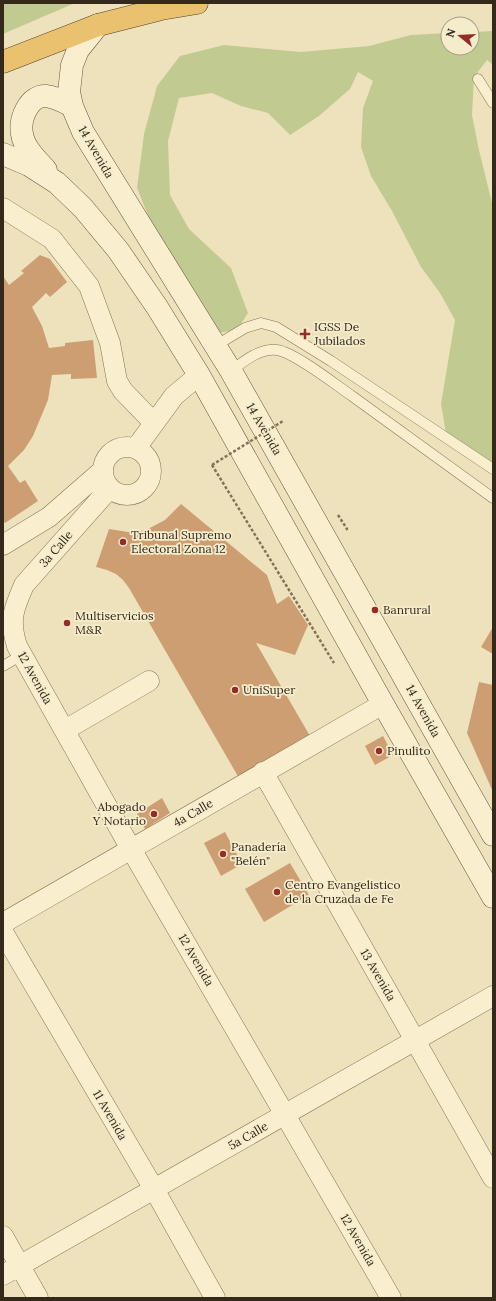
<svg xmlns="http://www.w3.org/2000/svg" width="496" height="1301" viewBox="0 0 496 1301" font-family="Lora,serif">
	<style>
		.green { fill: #c1cb91 }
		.building { fill: #cc9e72 }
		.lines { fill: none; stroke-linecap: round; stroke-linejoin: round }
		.service-casing { stroke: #857256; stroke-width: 11 }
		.minor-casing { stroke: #857256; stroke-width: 21 }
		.secondary-casing { stroke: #675339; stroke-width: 23 }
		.trunk-casing { stroke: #53402b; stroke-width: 23 }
		.path { stroke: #857256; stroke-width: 2.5; stroke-dasharray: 3 2; stroke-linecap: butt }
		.service { stroke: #f9efcf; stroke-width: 10 }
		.minor { stroke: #f9efcf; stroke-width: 20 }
		.secondary { stroke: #f9efcf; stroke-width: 22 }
		.trunk { stroke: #eac26f; stroke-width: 22 }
		.path-bridge { stroke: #857256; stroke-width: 2.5; stroke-dasharray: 3 2; stroke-linecap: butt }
		.poi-dot { fill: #952c26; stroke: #f5eccc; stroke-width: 1.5 }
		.labels { text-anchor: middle; stroke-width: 3.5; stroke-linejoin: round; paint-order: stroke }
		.street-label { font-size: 12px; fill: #34291b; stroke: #f5eccc }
		.poi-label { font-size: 12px; fill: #34291b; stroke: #f5eccc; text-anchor: start }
	</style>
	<rect width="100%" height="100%" fill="#eee2bd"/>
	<path class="green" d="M3,3H75L3,34Z
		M493,31V65L487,60L474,77L472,115L479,150L493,207V463L447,439L441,404L455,320L440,293L421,267L392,211L371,176L361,147L363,108L373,81L358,72L350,89L319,116L290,135L268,113L241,106L212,93L179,98L168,141L170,195L189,229L231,268L248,313L237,330L217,333L196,293L158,240L137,188L144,134L157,86L180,56L224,45L301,52L369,46L411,35L448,33V48H472V32Z"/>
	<path class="building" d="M40,255L50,259L67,282L50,297L46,293L32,307L42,326L49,348L65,346V343L93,340L97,378L71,379V374L52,375L48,400L33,436L24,450L8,466L20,483L25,480L38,501L5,523L3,520V276L9,285L24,273L21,271Z
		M181,504L267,575L277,604L289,596L308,625L295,655L256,643L310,736L239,778L129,588L123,580L116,574L107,570L96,567L109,529L128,532H136L146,530L165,520Z
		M493,627V654L481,647Z
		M479,682L493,685V792L467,733Z
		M383,736L393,755L375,765L365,746Z
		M162,798L170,813L145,829L137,814Z
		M225,832L242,864L221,876L204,843Z
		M290,863L309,895L264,922L245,889Z"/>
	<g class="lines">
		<g class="service-casing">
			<path id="service" d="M478,79L493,103
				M215,346L245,328L261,323L276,327L331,361L493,469
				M231,371C244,361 260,348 277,350C294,352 336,385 352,396C399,430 446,464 493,498
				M3,666L22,655"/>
		</g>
		<g class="minor-casing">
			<path id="minor" d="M3,208L52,239L89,286L110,343L117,381L123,391L154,423
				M103 471a24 24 0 1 1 48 0a24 24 0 1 1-48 0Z
				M136,448L174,396L199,375
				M110,488L24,585C13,610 9,620 17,646L131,849L391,1298
				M3,545L49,517L103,470
				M65,730L149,681
				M263,772L493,1178
				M3,923L383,704
				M3,932L154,1189L215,1298
				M3,1236L38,1298
				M3,1275L493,996"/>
		</g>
		<g class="secondary-casing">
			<path id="secondary" d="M98,25L78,50L72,65L69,92L72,106L83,132L231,371L493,835
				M3,154L29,165L57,183L83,208L118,250L157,307L199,375L383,704L493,897
				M46,170C37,160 24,148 22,134C19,119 29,95 46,96C56,97 64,102 72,106"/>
		</g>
		<g class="trunk-casing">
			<path id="trunk" d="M3,62L98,25L161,9L197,3"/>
		</g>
		<path class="path" d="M212,465L334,663
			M338,515L347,529L345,530"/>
		<use href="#service" class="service"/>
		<use href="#minor" class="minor"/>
		<use href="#secondary" class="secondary"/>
		<use href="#trunk" class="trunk"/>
		<path class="path-bridge" d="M212,465L283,421"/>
	</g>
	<g class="poi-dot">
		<path d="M303 328h4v4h4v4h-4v4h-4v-4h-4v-4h4z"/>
		<circle cx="123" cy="542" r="4"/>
		<circle cx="375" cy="610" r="4"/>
		<circle cx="67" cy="623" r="4"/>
		<circle cx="235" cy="690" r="4"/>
		<circle cx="379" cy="751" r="4"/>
		<circle cx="154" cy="814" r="4"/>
		<circle cx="223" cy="854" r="4"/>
		<circle cx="277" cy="892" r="4"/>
	</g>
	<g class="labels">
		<g class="street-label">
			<text transform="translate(96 152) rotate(60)" y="4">14 Avenida</text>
			<text transform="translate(264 429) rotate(60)" y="4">14 Avenida</text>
			<text transform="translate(56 549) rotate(-49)" y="4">3a Calle</text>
			<text transform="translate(35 678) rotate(61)" y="4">12 Avenida</text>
			<text transform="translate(423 711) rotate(61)" y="4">14 Avenida</text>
			<text transform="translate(193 813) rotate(-30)" y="4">4a Calle</text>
			<text transform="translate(196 960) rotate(60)" y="4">12 Avenida</text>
			<text transform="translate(378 975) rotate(60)" y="4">13 Avenida</text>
			<text transform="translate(110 1115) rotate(60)" y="4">11 Avenida</text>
			<text transform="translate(248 1136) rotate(-30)" y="4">5a Calle</text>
			<text transform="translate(358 1240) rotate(60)" y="4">12 Avenida</text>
		</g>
		<g class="poi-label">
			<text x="314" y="331">IGSS De<tspan x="314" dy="14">Jubilados</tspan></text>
			<text x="131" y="539">Tribunal Supremo<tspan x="131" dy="14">Electoral Zona 12</tspan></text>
			<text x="383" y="614">Banrural</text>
			<text x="75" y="620">Multiservicios<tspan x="75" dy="14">M&amp;R</tspan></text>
			<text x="243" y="694">UniSuper</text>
			<text x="387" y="755">Pinulito</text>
			<text x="146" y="811" text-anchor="end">Abogado<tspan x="146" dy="14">Y Notario</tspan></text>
			<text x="231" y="851">Panadería<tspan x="231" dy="14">"Belén"</tspan></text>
			<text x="285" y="889">Centro Evangelistico<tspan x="285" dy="14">de la Cruzada de Fe</tspan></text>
		</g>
	</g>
	<rect width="496" height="1301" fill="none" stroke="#34291b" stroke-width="8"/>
	<g transform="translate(460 36) rotate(288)"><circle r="19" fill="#f5eccc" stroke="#a89e85"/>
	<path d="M0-3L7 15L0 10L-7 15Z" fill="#952c26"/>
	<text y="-6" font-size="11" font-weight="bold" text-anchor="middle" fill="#34291b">N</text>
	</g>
</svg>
